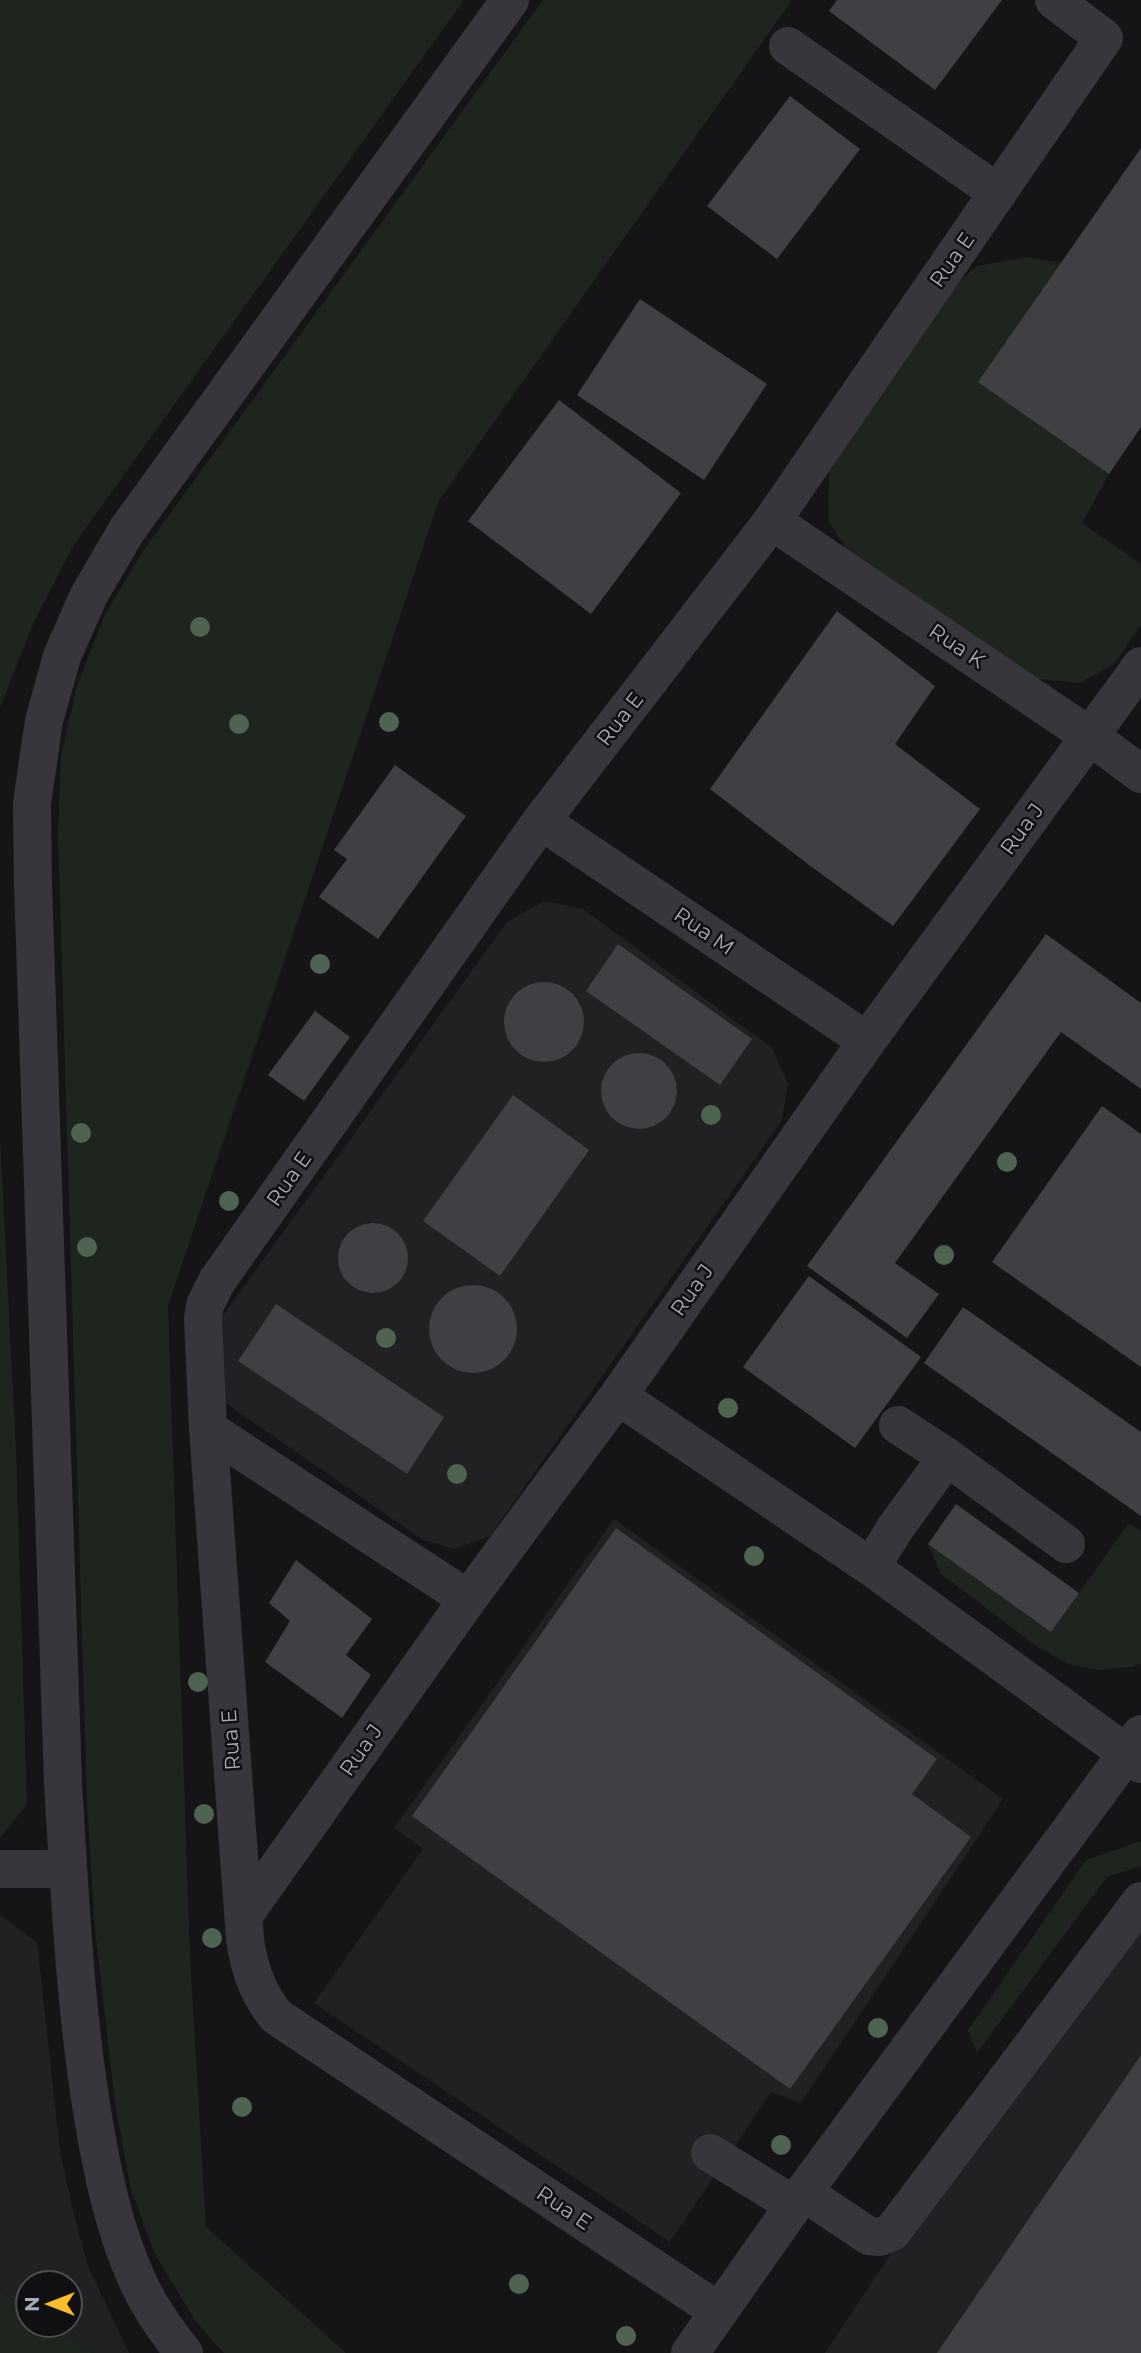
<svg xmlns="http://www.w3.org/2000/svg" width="1141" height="2353" viewBox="0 0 1141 2353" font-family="Montserrat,sans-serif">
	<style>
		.built { fill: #212124 }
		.green { fill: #1d251e }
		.building { fill: #3f4044 }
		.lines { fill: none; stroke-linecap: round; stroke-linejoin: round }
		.minor { stroke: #36363c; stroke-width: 38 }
		.tree { fill: #4e6451 }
		.labels { text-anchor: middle; stroke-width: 5; stroke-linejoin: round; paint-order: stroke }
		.street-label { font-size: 21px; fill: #a6abb8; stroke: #101012 }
	</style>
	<rect width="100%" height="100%" fill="#151517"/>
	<path class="built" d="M544,901L583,909L772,1048L788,1084L782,1120L490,1536L455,1549L423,1540L214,1395L217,1324L507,922Z
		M614,1519L1003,1799L801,2103L771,2092L670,2242L314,2003L423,1849L394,1828Z
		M1132,1891L1141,1898V2353H825Z
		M0,1915L37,1942L60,2151L74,2215L88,2266L129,2353H94L52,2325H70V2283H28V2309L0,2291Z"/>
	<path class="green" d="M0,0H464L73,546L33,624L0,707Z
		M543,0H792L439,500L168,1306L190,1957L206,2227L346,2353H224L196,2322L155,2254L131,2190L115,2103L95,1929L87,1803L58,834L61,755L77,686L104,616L143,551Z
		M1027,257L1061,263L1109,474L1082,523L1141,564V625L1113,665L1080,683L1030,678L847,549L828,521L829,472L949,291L977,266Z
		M0,1138L16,1450L27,1804L0,1838Z
		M1129,1523L1141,1531V1663L1132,1667L1098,1670L1068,1664L1039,1648L941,1574L928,1544L1051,1632Z
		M1141,1841V1866L1107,1877L977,2053L968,2030L1086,1860Z
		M0,2291L28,2309V2325H52L94,2353H0Z"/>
	<path class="building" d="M837,0H1002L935,90L829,11Z
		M790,96L860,149L777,259L707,206Z
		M1141,148V427L1109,474L978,382Z
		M640,299L767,384L704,480L577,395Z
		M559,400L681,493L591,614L468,521Z
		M837,611L935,686L895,744L980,809L893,926L809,865L710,789Z
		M395,765L466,816L378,939L319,897L347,859L334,850Z
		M1046,934L1141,1003V1089L1061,1032L895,1263L939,1294L907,1338L807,1266Z
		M618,944L752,1039L720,1085L586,991Z
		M504 1022a40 40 0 1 1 80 0a40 40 0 1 1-80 0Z
		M315,1011L350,1037L304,1101L268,1075Z
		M601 1091a38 38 0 1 1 76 0a38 38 0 1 1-76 0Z
		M513,1095L589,1150L500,1276L423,1221Z
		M1102,1106L1141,1134V1367L992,1262Z
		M338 1258a35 35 0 1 1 70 0a35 35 0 1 1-70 0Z
		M809,1276L921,1357L855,1448L743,1367Z
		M429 1329a44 44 0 1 1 88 0a44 44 0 1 1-88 0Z
		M276,1304L444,1417L407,1474L238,1361Z
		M963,1307L1141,1432V1516L924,1363Z
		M956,1504L1079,1593L1051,1632L928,1544Z
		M616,1528L937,1759L912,1794L971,1837L790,2089L412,1816Z
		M296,1560L372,1619L346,1655L371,1675L342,1718L265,1662L290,1621L269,1603Z
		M1141,2055V2353H937Z"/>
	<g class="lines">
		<path class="minor" d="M788,46L998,193
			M772,521L1091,737L1141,774
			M541,821L867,1041
			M618,1396L871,1567L1141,1764
			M208,1429L468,1599
			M947,1457L1066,1544
			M871,1567L896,1527L947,1457L898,1425
			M0,1869H68
			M244,1915L468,1599L618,1396L867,1041L1141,666
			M710,2153L794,2205
			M803,2192L869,2236L880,2237L892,2232L1141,1901
			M718,2311L276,2016C257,1992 249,1968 245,1939L208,1429L203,1319L205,1305L217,1281L541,821L772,521L1104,38L1054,0
			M184,2353C166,2331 150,2308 138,2282C115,2232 103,2176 94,2123C75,2011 70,1897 63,1783L33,883L32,803L44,721L62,656L89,595L127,530L510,0
			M690,2353L794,2205L1141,1734"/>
	</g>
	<g class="tree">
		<circle cx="200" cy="627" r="10"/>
		<circle cx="389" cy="722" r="10"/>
		<circle cx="239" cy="724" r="10"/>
		<circle cx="320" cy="964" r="10"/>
		<circle cx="711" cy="1115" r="10"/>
		<circle cx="81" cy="1133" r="10"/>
		<circle cx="1007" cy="1162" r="10"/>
		<circle cx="229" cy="1201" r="10"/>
		<circle cx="87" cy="1247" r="10"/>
		<circle cx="944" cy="1255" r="10"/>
		<circle cx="386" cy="1338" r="10"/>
		<circle cx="728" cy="1408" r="10"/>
		<circle cx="457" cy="1474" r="10"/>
		<circle cx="754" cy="1556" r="10"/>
		<circle cx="198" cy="1682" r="10"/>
		<circle cx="204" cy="1814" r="10"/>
		<circle cx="212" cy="1938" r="10"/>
		<circle cx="878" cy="2028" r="10"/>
		<circle cx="242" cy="2107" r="10"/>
		<circle cx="781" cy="2145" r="10"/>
		<circle cx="519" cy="2284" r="10"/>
		<circle cx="626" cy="2336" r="10"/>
	</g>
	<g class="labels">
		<g class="street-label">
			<text transform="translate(952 260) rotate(-55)" y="7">Rua E</text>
			<text transform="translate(957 646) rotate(34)" y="7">Rua K</text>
			<text transform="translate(620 719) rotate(-52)" y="7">Rua E</text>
			<text transform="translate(1022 829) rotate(-54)" y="7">Rua J</text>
			<text transform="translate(704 931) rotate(34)" y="7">Rua M</text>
			<text transform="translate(289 1179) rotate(-55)" y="7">Rua E</text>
			<text transform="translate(692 1290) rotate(-55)" y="7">Rua J</text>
			<text transform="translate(231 1740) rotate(-94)" y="7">Rua E</text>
			<text transform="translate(361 1750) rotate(-55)" y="7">Rua J</text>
			<text transform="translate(564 2208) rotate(34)" y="7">Rua E</text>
		</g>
	</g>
	<g transform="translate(49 2304) rotate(270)"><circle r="33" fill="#101012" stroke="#4c4e54" stroke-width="2"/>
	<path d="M0-5L12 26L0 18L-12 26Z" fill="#fcbe28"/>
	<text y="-10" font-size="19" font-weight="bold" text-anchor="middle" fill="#a6abb8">N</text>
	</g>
</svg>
